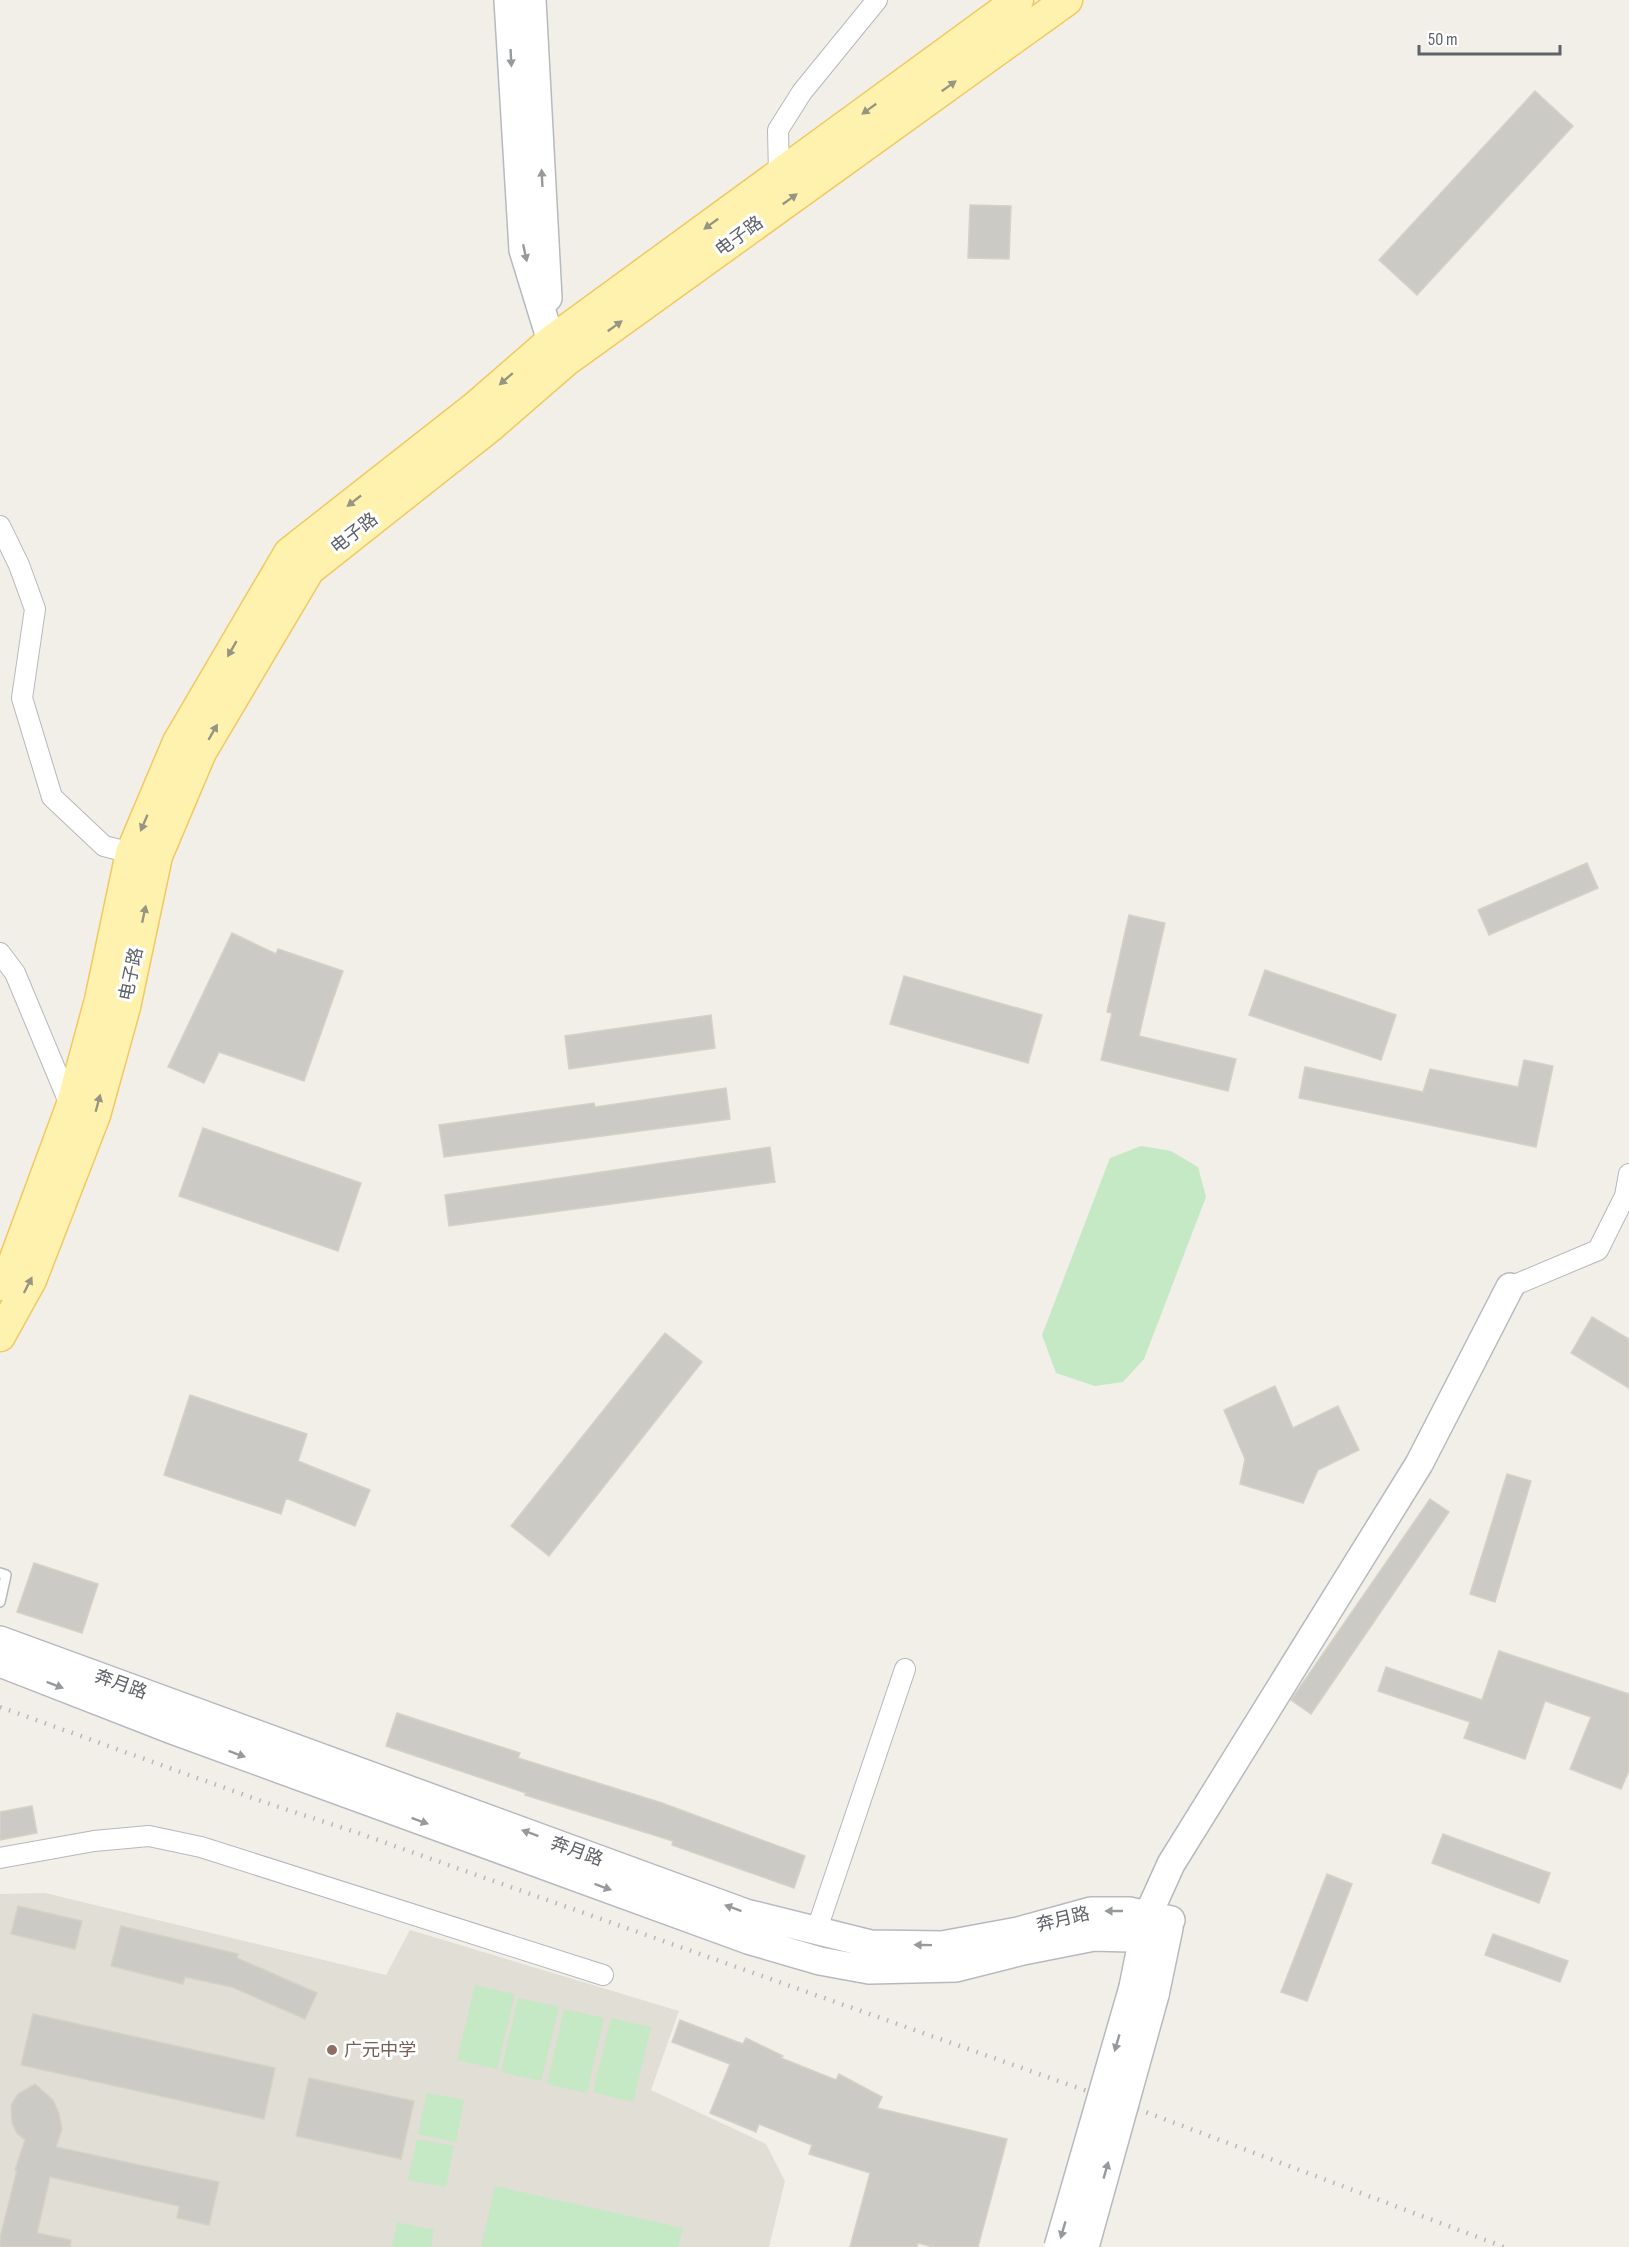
<svg xmlns="http://www.w3.org/2000/svg" width="1629" height="2247" viewBox="0 0 1629 2247" font-family="'Sofia Sans Condensed','Noto Sans SC',sans-serif">
	<style>
		.education { fill: #e1ded6 }
		.green { fill: #c5e8c5 }
		.building { fill: #cccac5; stroke: #d6d1c6; stroke-width: 1.5 }
		.lines { fill: none; stroke-linecap: round; stroke-linejoin: round }
		.lane-casing { stroke: #b5b8bc; stroke-width: 12 }
		.street-casing { stroke: #b5b8bc; stroke-width: 22 }
		.secondary-casing { stroke: #b6babf; stroke-width: 30 }
		.primary-casing { stroke: #f2c960; stroke-width: 33 }
		.lane { stroke: #fff; stroke-width: 9 }
		.street { stroke: #fff; stroke-width: 20 }
		.secondary { stroke: #fff; stroke-width: 27 }
		.primary { stroke: #fff2af; stroke-width: 30 }
		.rail { stroke: #b6b7b8; stroke-width: 4.5; stroke-dasharray: 1.5 8; stroke-linecap: butt }
		.secondary-bridge-casing { stroke: #b6babf; stroke-width: 30; stroke-linecap: butt }
		.secondary-bridge { stroke: #fff; stroke-width: 27 }
		.oneway { fill: #979a9d }
		.oneway2 { fill: #979581 }
		.education-dot { fill: #8d6e63; stroke: #fff; stroke-width: 2 }
		.labels { text-anchor: middle; stroke-width: 6; stroke-linejoin: round; paint-order: stroke }
		.street-label { font-size: 18px; fill: #5f6368; stroke: #fff }
		.education-label { font-size: 18px; fill: #785e54; stroke: #fff; text-anchor: start }
	</style>
	<rect width="100%" height="100%" fill="#f1efe8"/>
	<path class="education" d="M45,1893L386,1975L410,1930L679,2011L651,2090L766,2144L785,2181L769,2247H0V1894Z"/>
	<path class="green" d="M1141,1146L1171,1151L1198,1167L1206,1197L1144,1359L1123,1382L1095,1386L1056,1373L1042,1335L1110,1158Z
		M475,1985L515,1994L497,2069L457,2060Z
		M518,1998L559,2007L541,2081L501,2072Z
		M564,2009L604,2018L587,2093L547,2084Z
		M611,2018L651,2027L633,2102L593,2092Z
		M427,2093L464,2100L456,2142L418,2134Z
		M417,2139L454,2146L446,2187L408,2180Z
		M495,2186L683,2228L678,2247H481Z
		M397,2222L434,2230L431,2247H392Z"/>
	<path class="building" d="M1535,91L1573,126L1417,295L1379,260Z
		M970,205L1011,206L1009,259L968,258Z
		M1587,863L1598,888L1489,935L1478,910Z
		M1129,915L1165,923L1139,1036L1236,1059L1228,1091L1101,1060L1112,1013L1107,1012Z
		M232,933L276,954L278,949L343,971L304,1081L219,1052L204,1083L168,1067Z
		M1265,970L1396,1015L1381,1060L1249,1015Z
		M904,976L1042,1015L1028,1063L890,1024Z
		M711,1015L715,1048L569,1069L565,1036Z
		M1524,1060L1553,1066L1536,1147L1299,1098L1305,1067L1423,1092L1430,1069L1518,1087Z
		M726,1088L730,1119L444,1157L439,1125L594,1103L595,1107Z
		M203,1128L361,1183L338,1251L179,1196Z
		M770,1147L775,1182L449,1226L445,1195Z
		M1592,1317L1629,1339V1388L1571,1353Z
		M665,1333L702,1362L549,1556L511,1526Z
		M1275,1386L1293,1428L1338,1406L1359,1450L1318,1470L1303,1503L1240,1484L1245,1459L1224,1410Z
		M190,1395L307,1434L298,1461L370,1490L355,1526L286,1498L281,1514L164,1475Z
		M1507,1474L1531,1481L1495,1602L1470,1594Z
		M1430,1499L1449,1512L1311,1714L1291,1700Z
		M34,1563L98,1584L82,1633L17,1612Z
		M1499,1651L1629,1694V1770L1621,1789L1570,1769L1591,1717L1545,1701L1525,1759L1464,1738L1470,1722L1378,1691L1386,1667L1482,1700Z
		M397,1713L520,1753L518,1758L662,1803L805,1856L794,1888L672,1845L673,1841L525,1795L526,1793L386,1746Z
		M32,1806L37,1833L0,1840V1812Z
		M1443,1834L1550,1873L1539,1903L1432,1863Z
		M1327,1874L1352,1884L1307,2001L1281,1992Z
		M18,1906L82,1921L75,1949L11,1934Z
		M121,1926L238,1954L237,1958L317,1993L305,2019L232,1987L185,1977L183,1984L111,1966Z
		M1493,1934L1568,1961L1560,1982L1485,1955Z
		M33,2014L275,2068L264,2119L21,2065Z
		M680,2020L743,2044L746,2038L783,2056L781,2058L836,2080L839,2074L882,2097L877,2108L1007,2139L978,2247H933L918,2243L917,2247H850L870,2173L809,2154L812,2145L759,2124L756,2132L710,2113L730,2064L672,2042Z
		M309,2078L414,2101L401,2159L296,2136Z
		M35,2084L53,2100L59,2114L62,2129L56,2147L219,2182L209,2225L177,2218L179,2206L50,2177L37,2233L71,2240L70,2247H0V2238L17,2170H15L25,2140L17,2133L12,2123L11,2105L18,2094Z"/>
	<g class="lines">
		<g class="lane-casing">
			<path id="lane" d="M0,1573L6,1575L0,1602"/>
		</g>
		<g class="street-casing">
			<path id="street" d="M779,174L778,130L802,92L877,0
				M0,526L19,565L35,609L22,698L52,797L104,846L131,853
				M0,953L15,973L71,1107
				M1510,1287L1598,1250L1625,1196L1629,1174
				M0,1858L94,1841L149,1836L201,1847L603,1975
				M816,1932L905,1669"/>
		</g>
		<g class="secondary-casing">
			<path id="secondary" d="M508,0L523,250L551,341L564,355
				M532,0L548,298
				M0,1640L746,1913L871,1944L942,1945L1018,1931L1091,1911H1129L1171,1920
				M0,1663L172,1730L748,1940L820,1961L869,1970L956,1968L1023,1951L1094,1937L1129,1938L1164,1945
				M1133,1987L1147,1917L1171,1864L1419,1464L1510,1287
				M1155,1995L1169,1928"/>
		</g>
		<g class="primary-casing">
			<path id="primary" d="M0,1285L13,1264L71,1107L100,1000L131,853L178,742L289,553L475,407L551,341L1018,0
				M0,1336L31,1280L95,1115L125,1007L157,856L201,752L309,570L491,426L567,360L1067,0"/>
		</g>
		<use href="#lane" class="lane"/>
		<use href="#street" class="street"/>
		<use href="#secondary" class="secondary"/>
		<use href="#primary" class="primary"/>
		<path class="rail" d="M0,1707L264,1802L358,1833L1135,2108L1504,2247"/>
		<g class="secondary-bridge-casing">
			<path id="secondary-bridge" d="M1058,2247L1133,1987
				M1085,2247L1155,1995"/>
		</g>
		<use href="#secondary-bridge" class="secondary-bridge"/>
	</g>
	<defs><path id="oneway-solid" d="M-6-.8H1V-3.2L6.5 0L1 3.2V.8H-6Z" transform="scale(1.5)"/></defs>
	<g class="oneway">
		<use href="#oneway-solid" transform="translate(511 58) rotate(87)"/>
		<use href="#oneway-solid" transform="translate(542 178) rotate(-93)"/>
		<use href="#oneway-solid" transform="translate(525 253) rotate(78)"/>
		<use href="#oneway-solid" transform="translate(55 1685) rotate(21)"/>
		<use href="#oneway-solid" transform="translate(237 1754) rotate(20)"/>
		<use href="#oneway-solid" transform="translate(420 1821) rotate(20)"/>
		<use href="#oneway-solid" transform="translate(530 1833) rotate(-160)"/>
		<use href="#oneway-solid" transform="translate(603 1887) rotate(20)"/>
		<use href="#oneway-solid" transform="translate(733 1908) rotate(-160)"/>
		<use href="#oneway-solid" transform="translate(1114 1911) rotate(180)"/>
		<use href="#oneway-solid" transform="translate(923 1945) rotate(-179)"/>
		<use href="#oneway-solid" transform="translate(1117 2043) rotate(106)"/>
		<use href="#oneway-solid" transform="translate(1106 2170) rotate(-74)"/>
		<use href="#oneway-solid" transform="translate(1063 2230) rotate(106)"/>
	</g>
	<g class="oneway2">
		<use href="#oneway-solid" transform="translate(949 86) rotate(-36)"/>
		<use href="#oneway-solid" transform="translate(869 109) rotate(144)"/>
		<use href="#oneway-solid" transform="translate(790 199) rotate(-36)"/>
		<use href="#oneway-solid" transform="translate(711 224) rotate(144)"/>
		<use href="#oneway-solid" transform="translate(615 326) rotate(-36)"/>
		<use href="#oneway-solid" transform="translate(506 379) rotate(139)"/>
		<use href="#oneway-solid" transform="translate(354 501) rotate(142)"/>
		<use href="#oneway-solid" transform="translate(232 649) rotate(120)"/>
		<use href="#oneway-solid" transform="translate(213 732) rotate(-60)"/>
		<use href="#oneway-solid" transform="translate(144 823) rotate(113)"/>
		<use href="#oneway-solid" transform="translate(144 914) rotate(-78)"/>
		<use href="#oneway-solid" transform="translate(98 1103) rotate(-75)"/>
		<use href="#oneway-solid" transform="translate(28 1285) rotate(-63)"/>
	</g>
	<circle class="education-dot" cx="332" cy="2050" r="6"/>
	<g class="labels">
		<g class="street-label">
			<text transform="translate(739 236) rotate(-36)" y="6">电子路</text>
			<text transform="translate(354 533) rotate(-38)" y="6">电子路</text>
			<text transform="translate(131 974) rotate(-78)" y="6">电子路</text>
			<text transform="translate(121 1684) rotate(20)" y="6">奔月路</text>
			<text transform="translate(577 1851) rotate(20)" y="6">奔月路</text>
			<text transform="translate(1063 1919) rotate(-13)" y="6">奔月路</text>
		</g>
		<g class="education-label">
			<text x="344" y="2056">广元中学</text>
		</g>
	</g>
	<path d="M1419 45v9h141v-9" fill="none" stroke="#5f6368" stroke-width="3"/>
	<text x="1428" y="45" font-size="18" fill="#5f6368" stroke="#ffffff" stroke-width="4.5" paint-order="stroke">50 m</text>
</svg>
